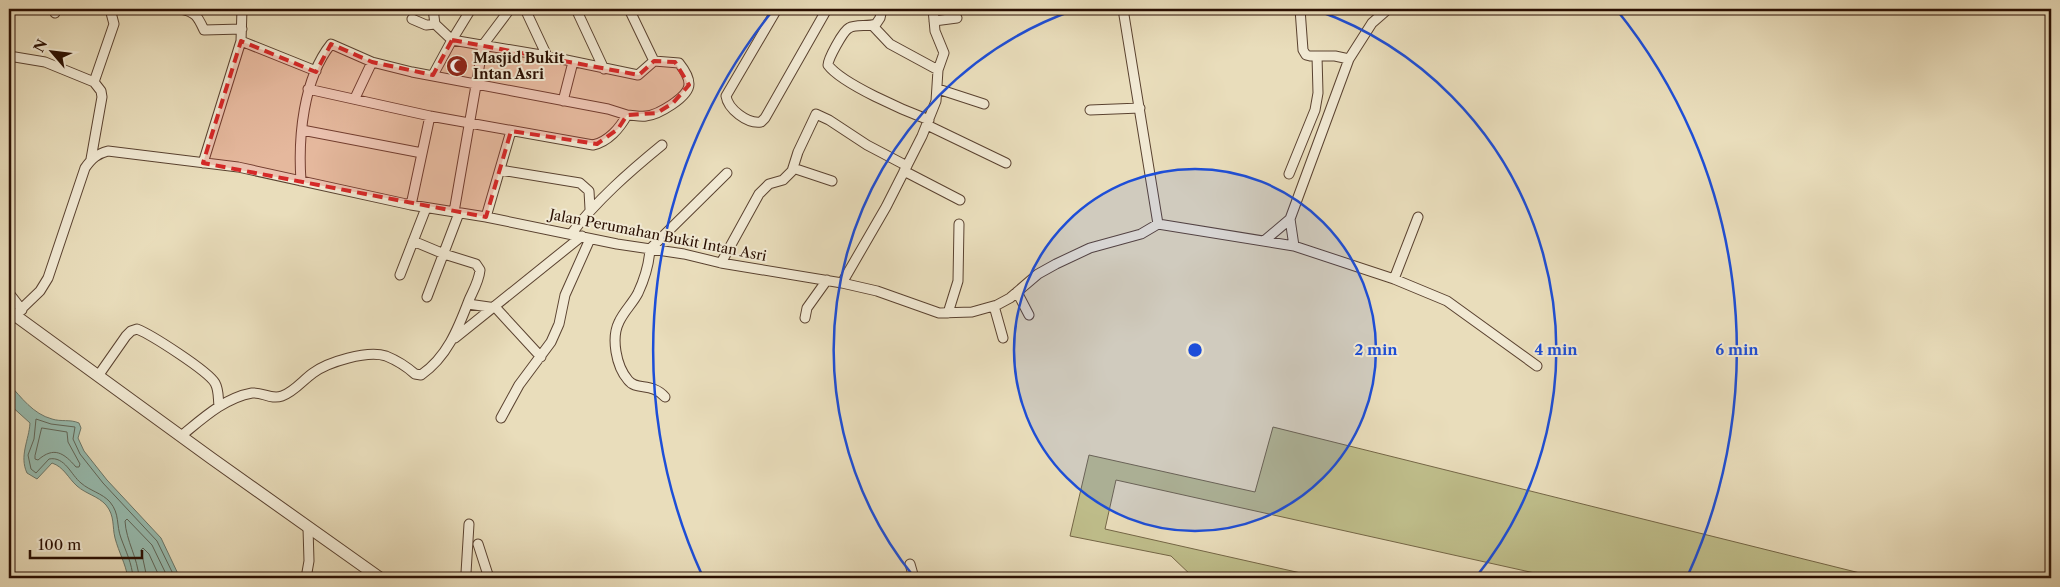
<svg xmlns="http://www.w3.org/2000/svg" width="2060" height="587" viewBox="0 0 2060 587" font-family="'Libre Caslon Text',serif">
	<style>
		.green { fill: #bfbe8b; stroke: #746646 }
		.water { fill: #97bcb0; stroke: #6b776a }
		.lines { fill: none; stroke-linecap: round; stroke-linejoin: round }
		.shore { stroke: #606659; stroke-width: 1 }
		.minor-casing { stroke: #5a4230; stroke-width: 11 }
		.tertiary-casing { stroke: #5a4230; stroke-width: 13 }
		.minor { stroke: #f1e9d3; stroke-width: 9 }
		.tertiary { stroke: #f1e9d3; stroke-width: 11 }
		.marked { fill: #d62828; fill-opacity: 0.2; stroke: #d62828; stroke-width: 4; stroke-dasharray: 10 6; stroke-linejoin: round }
		.ring { fill: none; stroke: #1d4ed8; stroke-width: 2.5 }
		.labels { text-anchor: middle; stroke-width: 4; stroke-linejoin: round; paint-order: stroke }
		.poi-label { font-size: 14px; font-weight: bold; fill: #2a0f02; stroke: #f1e9d3; text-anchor: start }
		.street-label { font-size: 14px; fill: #2a0f02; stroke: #f1e9d3 }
		.centre { fill: #1d4ed8; stroke: #f1e9d3; stroke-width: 2.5 }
		.ring-label { font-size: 15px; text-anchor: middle; font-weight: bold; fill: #1d4ed8; stroke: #f1e9d3; stroke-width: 4; stroke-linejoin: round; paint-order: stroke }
	</style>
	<rect width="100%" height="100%" fill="#e9ddbb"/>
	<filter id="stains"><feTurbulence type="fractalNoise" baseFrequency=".004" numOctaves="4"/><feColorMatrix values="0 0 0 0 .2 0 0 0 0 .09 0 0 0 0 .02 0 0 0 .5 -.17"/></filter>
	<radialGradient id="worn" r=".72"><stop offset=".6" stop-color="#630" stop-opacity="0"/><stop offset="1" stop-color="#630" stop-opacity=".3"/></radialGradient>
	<path class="green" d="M1273,427L1880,578H1557L1116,480L1105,529L1323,578H1194L1171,556L1070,536L1089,455L1255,492Z"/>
	<path class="water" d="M9,384C21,397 33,414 52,419C61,422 70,419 79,423L81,428L78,438L84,451L107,480L161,538L180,578H128C125,562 119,553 115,538C112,526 115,516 106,505C98,496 86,494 77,486C68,478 64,467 52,463L37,479L27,473C19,456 29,440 30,423L9,404Z"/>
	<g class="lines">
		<path class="shore" d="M42,428L67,432L68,442L80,464L79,467H76C64,453 54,446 38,460L35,459V456Z
			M133,578C132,563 126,552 121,538C116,525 120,514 110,502C102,493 90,491 81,483C71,475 65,456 49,459L36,473L31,469L28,455L34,439L36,419L51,424L75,427L73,439L80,454L103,483L157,541L175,578
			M139,578C138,558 126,541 125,521L127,519L152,545L168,578
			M147,578L141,550L143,548L149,554L160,578"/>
		<g class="minor-casing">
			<path id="minor" d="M181,9C196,12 198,17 204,30L242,29
				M433,9L435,24L452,40L471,9
				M525,9L547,56
				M576,9L604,69
				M777,9L726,96C728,109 747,124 761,122L765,118L827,9
				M882,9L880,18L876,24C868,27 856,24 849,28C843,31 828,59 828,65C842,84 905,111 929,120
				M1300,9L1303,50L1306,55L1310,56H1335L1349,59
				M55,13L57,9
				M412,19L426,25L435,24
				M934,21L957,18
				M873,26L890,44L938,70
				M241,41L316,71
				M9,56L45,62L94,82L101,91L102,97L91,159
				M433,75L452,40L547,56L638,75L654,61L629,9
				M94,82L114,24L110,9
				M938,89L984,104
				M355,98L372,62
				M563,101L573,62
				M1090,110L1140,108
				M627,115C633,115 640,117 646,116C658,115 689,97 689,84C689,77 683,68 679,63L654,61
				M927,125L1006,163
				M302,130L422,153
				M203,163L241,41L242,9
				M793,168L832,181
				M500,170L580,183L589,191L590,209
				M904,171L960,200
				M1289,174L1315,110L1318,93L1317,56
				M301,181C298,138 303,79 331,44L372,62L412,72L608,109L627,115C620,128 608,142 593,145L430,116L308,89
				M411,205L430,116
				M454,212L483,45L510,9
				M486,217L511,131
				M1158,224L1294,246L1394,279L1447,301L1537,366
				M571,234C597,200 629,172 662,145
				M1264,241L1290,219
				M1294,246L1290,219L1349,59L1372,23L1388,9
				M721,263L759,194L769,184L783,180L792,171L798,152L816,114L829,120L867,145L907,166
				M400,275L426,208
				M1394,279L1418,217
				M842,283L886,207L922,136L936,101L938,70L944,53L935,31L933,9
				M1017,292L1029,315
				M9,293L22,310
				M427,297L459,213
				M468,304L496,308L541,357
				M994,306L1003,338
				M948,313L958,281L959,224
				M15,315L40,291L48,278L85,168C92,158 97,154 108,151L238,167L411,205L486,217L617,244L684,254L721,263L842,283L877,291L939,313L972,312L997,305L1010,298L1038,274L1056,264L1090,248L1141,234L1158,224L1123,9
				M805,318L807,308L827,280
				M455,338L582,236
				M98,376L126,336L131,331L137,329C152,335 208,371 215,383C219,390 218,398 219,406
				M665,397C652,382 636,391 628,380C616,366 611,338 619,322C624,311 633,303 638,293C645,278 649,265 650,249L727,173
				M501,418L519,385L551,342L559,324L565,295L590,239
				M181,436C202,419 224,398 252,393C263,392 271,400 282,396C294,392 303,380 313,373C328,362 367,350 386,356C396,360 407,367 415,374L421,375C447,357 458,329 469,300C473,291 479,281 480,270L476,264L444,254L413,241
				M478,544L489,578
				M910,564L914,578
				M306,578L309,561L308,528
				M468,578L466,573L469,524"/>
		</g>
		<g class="tertiary-casing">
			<path id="tertiary" d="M9,311L211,458L380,578"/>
		</g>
		<use href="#minor" class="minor"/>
		<use href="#tertiary" class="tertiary"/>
	</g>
	<path class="marked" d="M452,40L639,75L654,61L675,62L689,85L673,103L657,113L627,115L618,129L597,144L511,131L486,217L203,163L241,41L316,72L331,44L372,62L433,75Z"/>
	<circle cx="1195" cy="350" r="181" fill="#1d4ed8" fill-opacity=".12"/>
	<g class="ring">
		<circle cx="1195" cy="350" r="181"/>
		<path d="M914 577A361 361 0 0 1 1074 10M1316 10A361 361 0 0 1 1476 577"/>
		<path d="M702 575A542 542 0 0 1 774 9M1616 9A542 542 0 0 1 1688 575"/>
	</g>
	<defs>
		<g id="mosque-disc" transform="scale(1.125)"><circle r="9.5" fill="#8f2418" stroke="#f1e9d3"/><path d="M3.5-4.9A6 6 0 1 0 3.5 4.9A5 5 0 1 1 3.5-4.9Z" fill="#fff"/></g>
	</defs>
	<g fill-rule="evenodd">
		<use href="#mosque-disc" x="457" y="66"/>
	</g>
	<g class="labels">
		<g class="poi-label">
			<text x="473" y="63">Masjid Bukit<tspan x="473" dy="16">Intan Asri</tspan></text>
		</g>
		<g class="street-label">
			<text transform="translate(658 235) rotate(11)" y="5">Jalan Perumahan Bukit Intan Asri</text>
		</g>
	</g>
	<circle cx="1195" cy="350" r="8" class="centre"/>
	<g class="ring-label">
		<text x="1376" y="355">2 min</text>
		<text x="1556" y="355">4 min</text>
		<text x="1737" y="355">6 min</text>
	</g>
	<rect width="2060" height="587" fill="none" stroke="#e9ddbb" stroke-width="30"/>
	<rect x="10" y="10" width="2040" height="567" fill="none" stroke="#2a0f02" stroke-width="2.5"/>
	<rect x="15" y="15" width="2030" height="557" fill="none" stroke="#2a0f02"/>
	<g transform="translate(52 52) rotate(298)" stroke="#f1e9d3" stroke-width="4" paint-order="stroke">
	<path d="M0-4L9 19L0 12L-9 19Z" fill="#2a0f02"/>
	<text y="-8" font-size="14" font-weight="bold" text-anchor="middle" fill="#2a0f02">N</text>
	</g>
	<path d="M30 550v8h112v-8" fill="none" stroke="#2a0f02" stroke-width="2.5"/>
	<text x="38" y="550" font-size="15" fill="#2a0f02" stroke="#f1e9d3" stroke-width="4" paint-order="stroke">100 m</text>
	<rect width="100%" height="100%" filter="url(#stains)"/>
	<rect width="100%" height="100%" fill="url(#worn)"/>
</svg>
